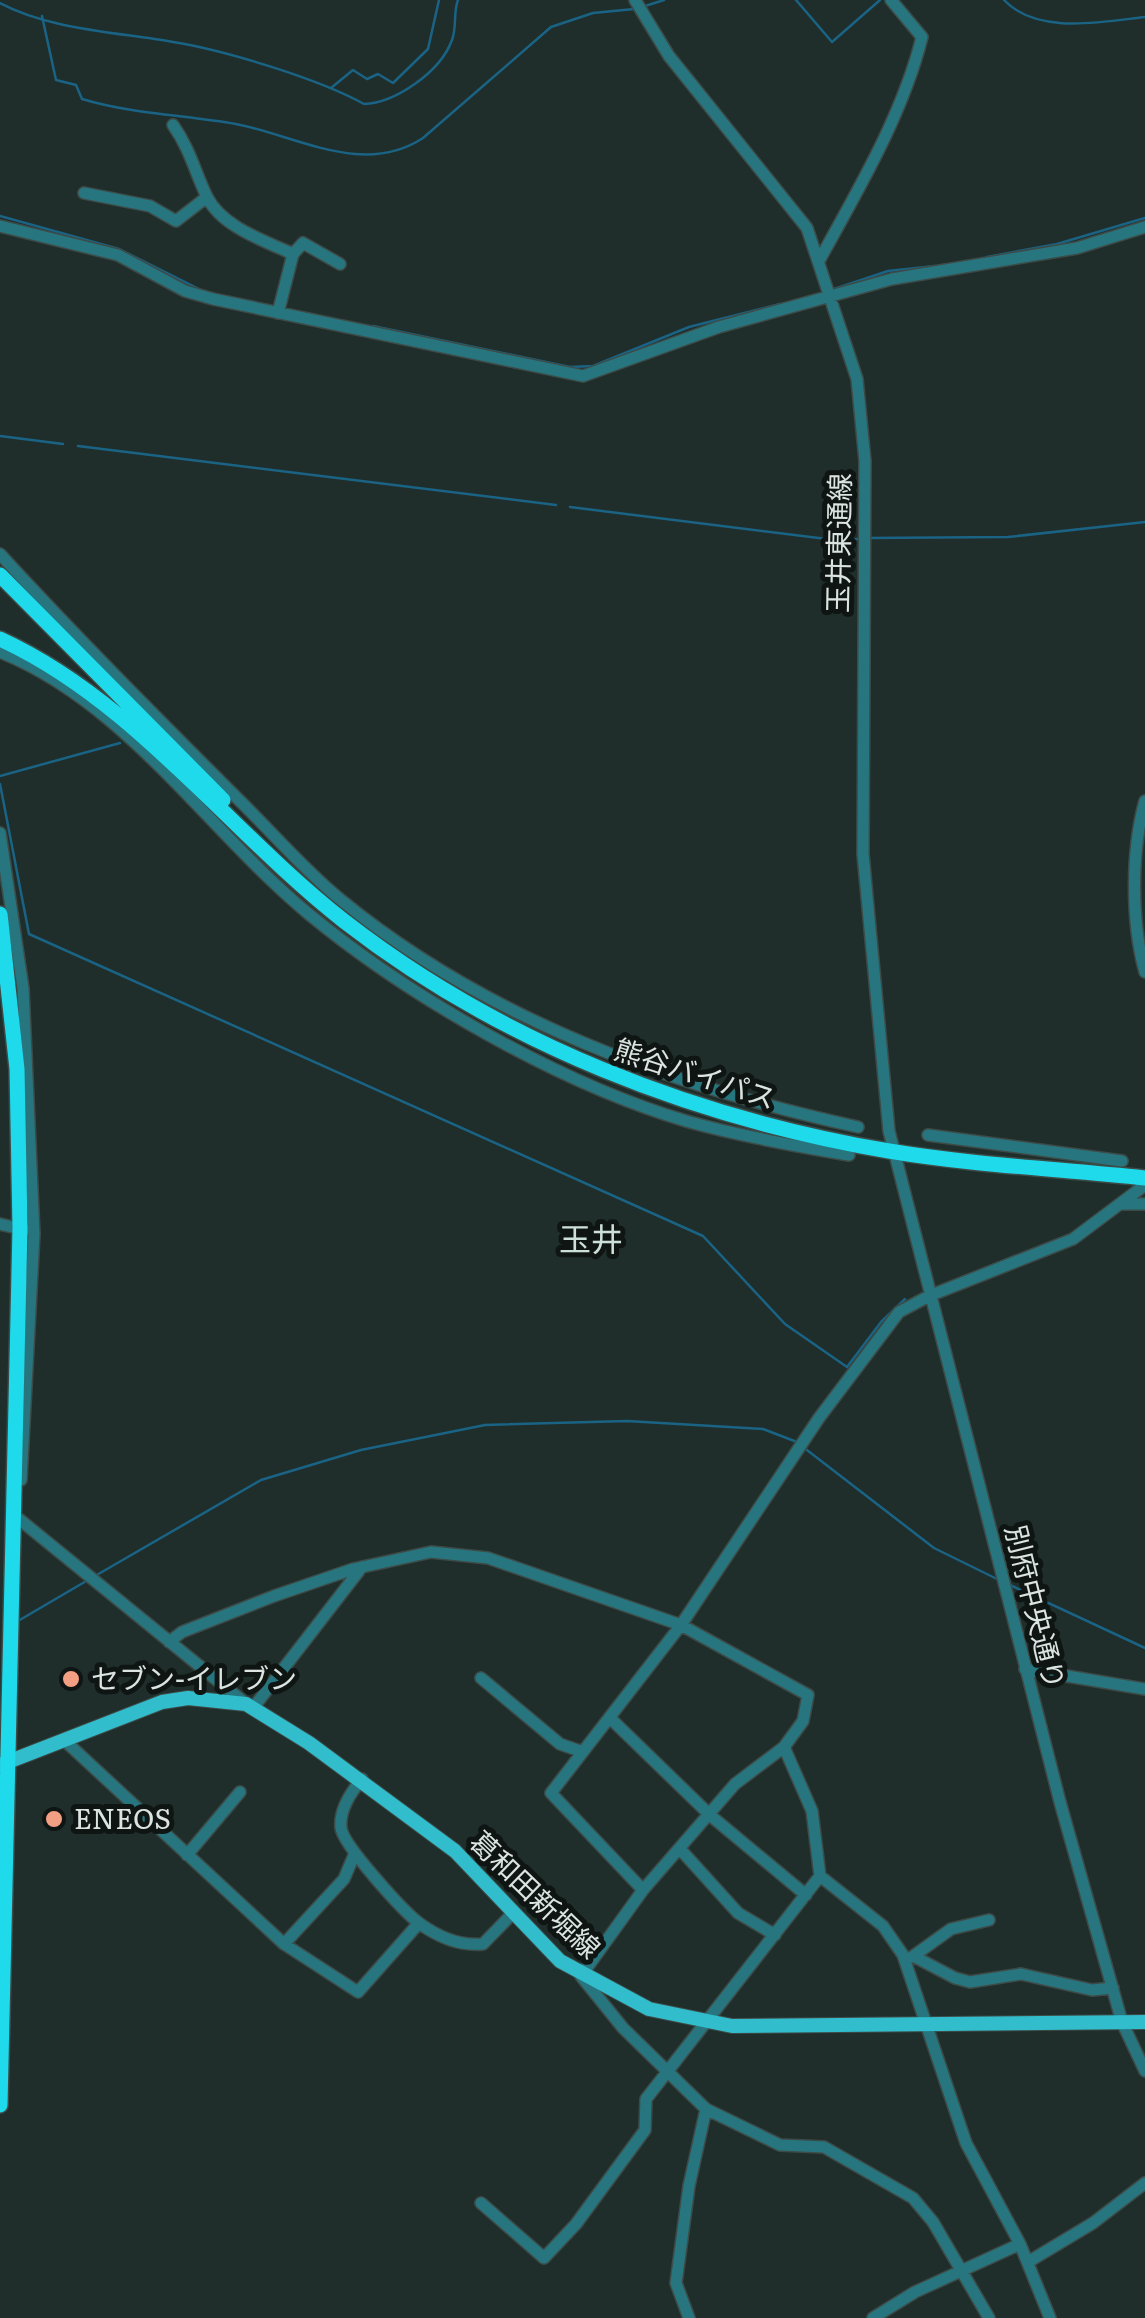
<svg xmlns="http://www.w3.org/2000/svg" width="1145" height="2318" viewBox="0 0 1145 2318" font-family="Literata,'Noto Sans JP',serif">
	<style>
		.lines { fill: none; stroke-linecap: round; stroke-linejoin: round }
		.stream { stroke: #1a6384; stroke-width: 2.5 }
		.minor-casing { stroke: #3d4b48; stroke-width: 14 }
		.major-casing { stroke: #3d4b48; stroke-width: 16 }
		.highway-casing { stroke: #3d4b48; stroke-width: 18 }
		.minor { stroke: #27767f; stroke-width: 11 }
		.major { stroke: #31bdcb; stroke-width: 14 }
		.highway { stroke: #1edaeb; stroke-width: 15 }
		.poi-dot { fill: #f39f84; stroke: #0e1513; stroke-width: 4 }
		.labels { text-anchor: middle; stroke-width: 10; stroke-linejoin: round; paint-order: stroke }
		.street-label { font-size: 28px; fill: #dbe4e1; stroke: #0e1513 }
		.poi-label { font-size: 28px; fill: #dbe4e1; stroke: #0e1513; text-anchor: start }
		.quarter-label { font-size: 32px; fill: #ccdfd9; stroke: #0e1513 }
	</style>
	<rect width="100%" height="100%" fill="#1f2e2b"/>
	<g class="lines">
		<path class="stream" d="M796,0L832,42L880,0
			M1004,0C1037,35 1101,22 1145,17
			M0,3C51,30 117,32 173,42C224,50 319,79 364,104C394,103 440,73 452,40C457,27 453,13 458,0
			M642,7L664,0
			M42,16L56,80L76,85L82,99C132,114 185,115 236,124C297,136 364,177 423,138L551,27L593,13L634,9
			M331,88L353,70L367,79L378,74L393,83L428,49L439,0
			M0,216L119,249L199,289
			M987,257L1057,244L1145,218
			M831,290L888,271L935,266
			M373,326L570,367L593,366L689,327L780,304
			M0,436L63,444
			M78,446L556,505
			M570,507L835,540L859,539
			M867,538L1008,537L1145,522
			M0,776L120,743
			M0,784L29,934L703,1236L785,1324L847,1367L881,1322L905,1299
			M958,1279L1015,1256
			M803,1447L934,1548L999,1580
			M95,1576L261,1480L361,1450L485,1425L627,1421L763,1429L797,1442
			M1010,1585L1145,1648
			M18,1621L88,1580"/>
		<g class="minor-casing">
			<path id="minor" d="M635,0L669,56L807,228L857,379L865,461L863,854L889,1131L1060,1802L1122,2022L1145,2071
				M173,125C190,149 195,172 207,197C222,227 265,241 293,254
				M84,193L150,206L176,221L207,197
				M0,226L118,255L185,291L213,299L583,376L719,327L892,279L1077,248L1145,227
				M820,259C858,190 903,114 922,37L891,0
				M278,313L293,254L303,243L340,264
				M0,554C77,638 157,718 238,799C272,832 304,870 341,900C489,1021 674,1087 858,1127
				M0,652C127,703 207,830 310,915C411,998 561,1084 686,1121C739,1136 795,1146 849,1155
				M1145,801C1131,851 1131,922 1145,972
				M0,833L23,988L34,1234L21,1480
				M928,1135L1122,1161
				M1124,1204H1145
				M0,1224L25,1230
				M19,1519L245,1703
				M169,1642L182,1632L274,1596L353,1569L431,1552L488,1558L681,1625L808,1695L803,1721L784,1747L735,1784L643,1890L581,1976L623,2028L706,2109L780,2145L824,2147L913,2198L933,2222L989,2318
				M1025,1669L1145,1689
				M481,1678L560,1744L583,1752
				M253,1708L362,1567
				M610,1718L711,1816L806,1895
				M64,1740L284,1944L358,1992L419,1923
				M784,1747L812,1811L820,1876L883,1926L903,1955L966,2143L1020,2244L1050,2318
				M362,1779C351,1792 339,1810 341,1828C343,1845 403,1911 419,1923C438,1937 461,1946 483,1944L512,1914
				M680,1849L738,1913L775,1935
				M187,1855L240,1792
				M643,1890L551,1793L681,1625L819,1418L899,1312L929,1296L1073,1239L1145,1185
				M284,1944L344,1879L355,1853
				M912,1957L951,1929L989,1920
				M915,1957L955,1978L970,1982L1021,1974L1092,1990L1113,1988
				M481,2203L544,2258L576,2224L645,2130L646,2099L820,1876
				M1028,2262L1093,2223L1145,2183
				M689,2318L676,2283L689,2186L706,2109
				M873,2318L915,2292L1020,2244"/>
		</g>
		<g class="major-casing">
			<path id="major" d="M0,1765L162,1702L188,1698L246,1704L309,1743L455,1851L560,1961L649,2009L732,2026L1145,2022"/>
		</g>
		<g class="highway-casing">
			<path id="highway" d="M0,575L223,800
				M0,639C135,701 229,831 344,921C501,1043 694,1118 889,1151C973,1165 1060,1169 1145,1178
				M0,914L17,1069L20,1228L0,2105"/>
		</g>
		<use href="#minor" class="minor"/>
		<use href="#major" class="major"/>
		<use href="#highway" class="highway"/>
	</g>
	<g class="poi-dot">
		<circle cx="71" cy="1679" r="10"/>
		<circle cx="54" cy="1819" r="10"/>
	</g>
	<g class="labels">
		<g class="street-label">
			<text transform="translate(839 543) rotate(-89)" y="10">玉井東通線</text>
			<text transform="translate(695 1074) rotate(18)" y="10">熊谷バイパス</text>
			<text transform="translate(1035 1607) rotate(76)" y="10">別府中央通り</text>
			<text transform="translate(535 1895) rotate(44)" y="10">葛和田新堀線</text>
		</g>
		<g class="poi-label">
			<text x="91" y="1689">セブン-イレブン</text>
			<text x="74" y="1829">ENEOS</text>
		</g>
		<g class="quarter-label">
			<text x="591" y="1251">玉井</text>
		</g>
	</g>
</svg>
